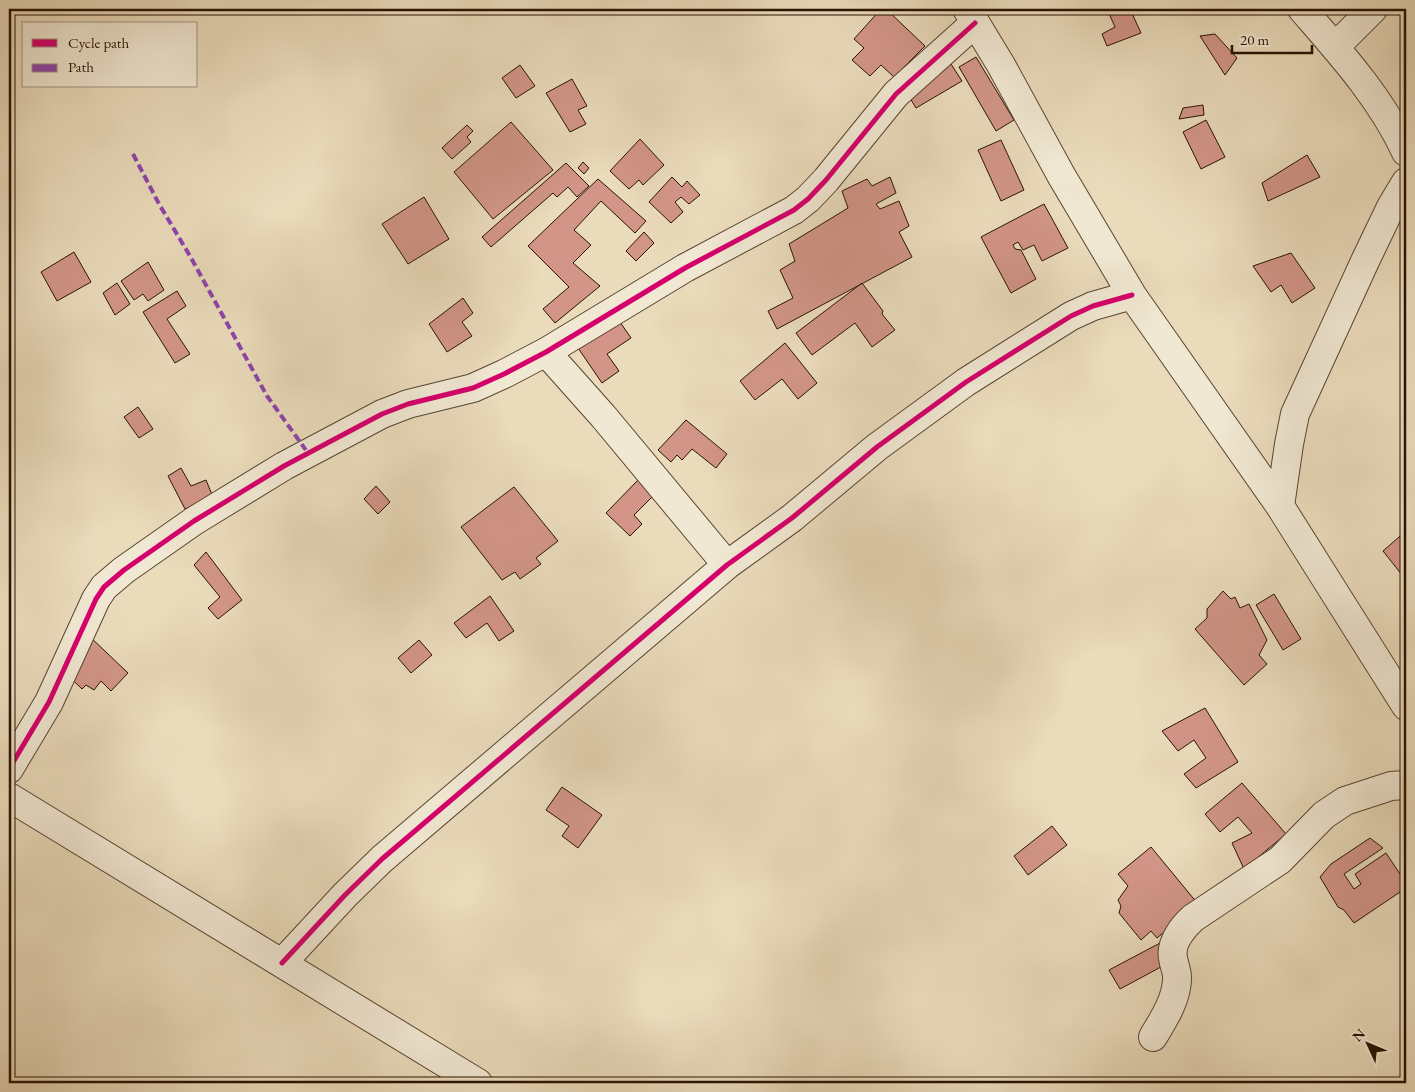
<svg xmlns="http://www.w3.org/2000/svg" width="1415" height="1092" viewBox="0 0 1415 1092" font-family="'EB Garamond',serif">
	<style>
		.building { fill: #d29588; stroke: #281303 }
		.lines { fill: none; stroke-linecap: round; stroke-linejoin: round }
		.minor-casing { stroke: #584531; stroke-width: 30 }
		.minor { stroke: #f1e8d3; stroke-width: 28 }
		.quiet { stroke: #8e44ad; stroke-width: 4; stroke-dasharray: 8 4; stroke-linecap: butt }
		.cycleway-casing { stroke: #f1e8d3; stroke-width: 8 }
		.cycleway { stroke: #d6006c; stroke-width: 5 }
	</style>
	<rect width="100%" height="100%" fill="#eadbbb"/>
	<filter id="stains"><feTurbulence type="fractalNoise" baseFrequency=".004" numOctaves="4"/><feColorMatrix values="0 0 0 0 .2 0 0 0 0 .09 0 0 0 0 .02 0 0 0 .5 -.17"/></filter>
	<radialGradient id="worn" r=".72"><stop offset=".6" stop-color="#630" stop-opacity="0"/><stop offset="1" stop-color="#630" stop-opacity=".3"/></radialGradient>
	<path class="building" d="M881,9H886L925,46L894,77L881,65L870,76L852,60L864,48L854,39Z
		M1107,9H1130L1141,33L1107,46L1102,34L1115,27Z
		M1215,34L1237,58L1225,75L1200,36Z
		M976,57L1014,120L996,131L959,67Z
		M951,64L962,81L916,108L907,93Z
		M520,65L535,86L516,98L502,78Z
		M572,79L587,106L578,110L586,124L570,132L546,93Z
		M1203,105L1204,115L1179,119L1183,108Z
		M1206,120L1225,157L1201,169L1183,132Z
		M511,122L553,170L493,219L454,172Z
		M467,125L473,131L467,137L471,142L452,159L442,148Z
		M640,139L664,165L643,185L639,180L629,189L610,171Z
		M1001,140L1024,190L1001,201L978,150Z
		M1307,155L1320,177L1268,201L1262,183Z
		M583,162L589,168L584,174L578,168Z
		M566,163L589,186L577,197L568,187L557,197L553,193L491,247L482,237Z
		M672,177L682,187L687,181L700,195L689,204L681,197L675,202L683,212L671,223L649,202Z
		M890,177L896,193L876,204L880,209L899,201L909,226L899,232L912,257L777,329L768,311L793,298L780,270L795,261L789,244L848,208L842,191L867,179L872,186Z
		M598,179L646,221L635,233L601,201L574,230L591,245L573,263L600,286L555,323L543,309L569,287L528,246Z
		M424,197L449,239L408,264L382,224Z
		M1044,204L1068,248L1042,261L1034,245L1023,250L1018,242L1013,245L1015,249L1021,250L1036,279L1011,293L981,237Z
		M644,232L654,243L636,261L626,251Z
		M74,252L91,282L57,301L41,272Z
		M1291,253L1315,288L1292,303L1281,285L1271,292L1253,266Z
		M148,262L164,290L148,301L143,294L134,300L121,281Z
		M117,283L130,304L115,315L103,293Z
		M862,283L883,311L882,314L895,330L872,347L855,323L812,355L796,333Z
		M177,291L186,306L167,319L190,354L175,363L143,312Z
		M463,298L473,313L462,322L472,336L447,352L429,324Z
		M620,322L631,338L607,354L619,371L602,383L578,348Z
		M785,343L817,383L798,399L782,379L755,400L740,381Z
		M138,407L153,429L139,438L124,417Z
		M686,420L727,454L716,468L692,449L682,460L677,455L671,462L658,450Z
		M181,468L191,486L206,480L213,497L185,509L168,476Z
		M638,480L653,496L634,515L642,524L630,536L606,513Z
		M376,486L390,502L378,514L364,499Z
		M514,487L558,541L536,558L541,564L520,579L515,572L502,580L461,527Z
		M1406,531V580L1383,551Z
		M206,552L242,600L218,619L208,608L220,597L194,565Z
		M1223,591L1231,599L1235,597L1240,608L1249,604L1267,640L1259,655L1267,664L1244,685L1195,629L1207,618V609Z
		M1274,594L1301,639L1283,650L1256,605Z
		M490,596L514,631L499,641L487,623L466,638L454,623Z
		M87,634L128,673L111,691L101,681L94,690L86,685L82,689L58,666Z
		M419,640L432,655L411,673L398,658Z
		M1205,708L1238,762L1196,788L1184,774L1206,758L1194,740L1178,751L1162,731Z
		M1242,783L1286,834L1244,869L1232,843L1252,833L1238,817L1220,832L1205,814Z
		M562,787L602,815L578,848L562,836L569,826L546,810Z
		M1052,826L1067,845L1028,875L1014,856Z
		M1370,838L1383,848L1344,874L1354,889L1361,884L1355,874L1386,853L1406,883V888L1354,923L1344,910L1338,907L1320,877L1331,864Z
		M1151,847L1198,904L1157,938L1151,931L1141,940L1119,913L1121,906L1118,900L1128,886L1118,874Z
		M1162,942L1172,961L1120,989L1109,970Z"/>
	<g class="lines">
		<g class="minor-casing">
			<path id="minor" d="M967,9L1001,65L1061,175L1132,295L1280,506L1406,706
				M1302,9C1341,54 1381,98 1406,152
				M1335,47L1373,9
				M546,352L603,416L727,565
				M1280,506L1289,444L1295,414L1366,259L1391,207L1406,182
				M9,769L49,702L96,599L104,587L124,570L194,521L284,466L382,414L408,404L473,388L504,374L546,352L685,268L794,210L808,199L826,180L896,94L975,23
				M9,797L478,1083
				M282,963L345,895L382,859L727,565L792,518L877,447L966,382L1071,316L1093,306L1132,295
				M1153,1037C1163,1020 1176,1001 1177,980C1178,972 1174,966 1173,958C1170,943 1183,927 1193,918L1280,860L1324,815L1345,801L1391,786L1406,785"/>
		</g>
		<use href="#minor" class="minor"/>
		<path class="quiet" d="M133,154L159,204L190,256L267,396L308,453"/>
		<g class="cycleway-casing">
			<path id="cycleway" d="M9,769L49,702L96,599L104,587L124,570L194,521L284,466L382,414L408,404L473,388L504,374L546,352L685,268L794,210L808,199L826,180L896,94L975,23
				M282,963L345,895L382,859L727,565L792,518L877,447L966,382L1071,316L1093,306L1132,295"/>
		</g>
		<use href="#cycleway" class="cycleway"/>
	</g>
	<rect width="1415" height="1092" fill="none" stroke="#eadbbb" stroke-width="30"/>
	<rect x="10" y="10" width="1395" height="1072" fill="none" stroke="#281303" stroke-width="2.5"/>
	<rect x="15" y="15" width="1385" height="1062" fill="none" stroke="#281303"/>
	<rect x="22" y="22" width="175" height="65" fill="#f1e8d3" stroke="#a19380"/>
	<rect x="32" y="39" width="25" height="8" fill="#d6006c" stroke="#a19380"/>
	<text x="68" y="48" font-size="15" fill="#281303">Cycle path</text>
	<rect x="32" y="64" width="25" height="8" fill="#8e44ad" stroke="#a19380"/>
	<text x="68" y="72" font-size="15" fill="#281303">Path</text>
	<g transform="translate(1368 1044) rotate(314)" stroke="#f1e8d3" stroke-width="4" paint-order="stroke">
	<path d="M0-4L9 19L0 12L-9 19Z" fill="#281303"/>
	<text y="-8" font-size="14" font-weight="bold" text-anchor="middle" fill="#281303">N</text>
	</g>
	<path d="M1232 45v8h80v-8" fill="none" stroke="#281303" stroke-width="2.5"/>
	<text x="1240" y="45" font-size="15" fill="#281303" stroke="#f1e8d3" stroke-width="4" paint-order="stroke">20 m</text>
	<rect width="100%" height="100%" filter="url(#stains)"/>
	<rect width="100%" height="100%" fill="url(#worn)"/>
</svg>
